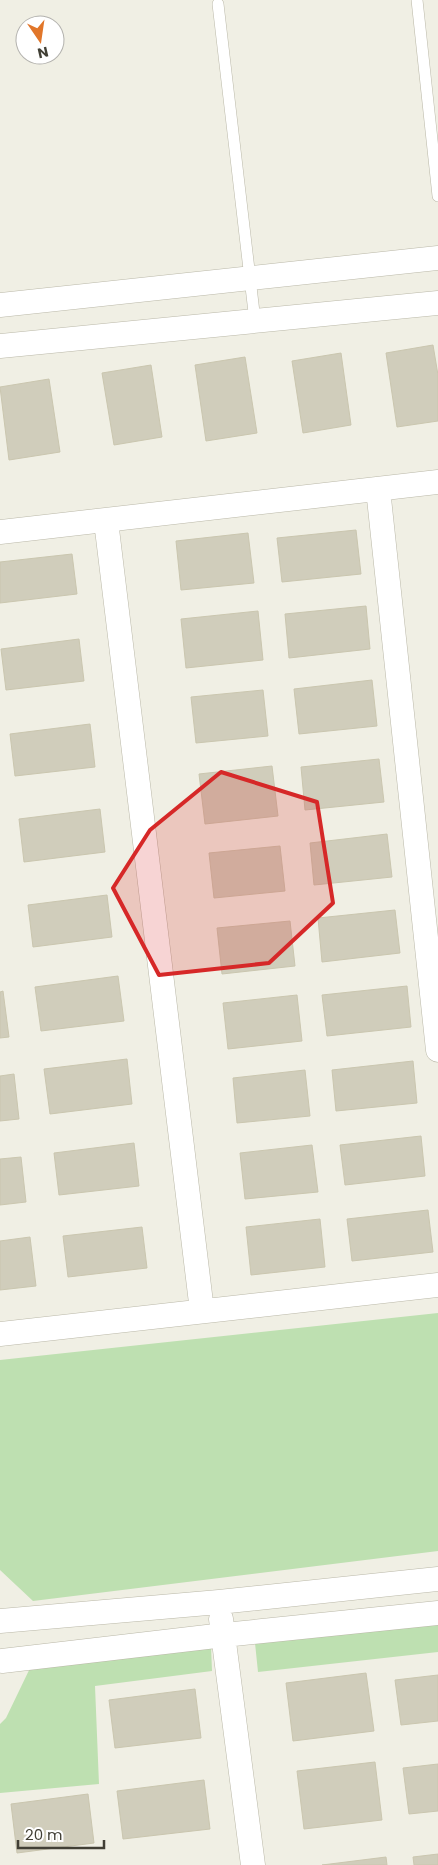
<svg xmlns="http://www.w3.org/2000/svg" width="438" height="1865" viewBox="0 0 438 1865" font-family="Poppins,sans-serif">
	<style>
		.green { fill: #bee0b1 }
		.building { fill: #d0cdbb; stroke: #cac6af }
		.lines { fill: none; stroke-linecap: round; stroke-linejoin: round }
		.service-casing { stroke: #bab8a8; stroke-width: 12 }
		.minor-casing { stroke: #bab8a8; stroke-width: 25 }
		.service { stroke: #fff; stroke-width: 11 }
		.minor { stroke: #fff; stroke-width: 24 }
		.marked { fill: #d62828; fill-opacity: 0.2; stroke: #d62828; stroke-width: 4; stroke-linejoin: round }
	</style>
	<rect width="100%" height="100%" fill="#f0efe4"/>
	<path class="green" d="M438,1313V1551L33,1601L0,1570V1360Z
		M438,1622V1652L258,1672L255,1643Z
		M211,1646L212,1671L95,1686L99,1784L0,1793V1724L6,1718L32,1664Z"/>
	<path class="building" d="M433,345L438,375V421L397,427L386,353Z
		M341,353L351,425L303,433L292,361Z
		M245,357L257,433L206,441L195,365Z
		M151,365L162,437L114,445L102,373Z
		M49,379L60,452L9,460L0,387Z
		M356,530L361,574L282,582L277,538Z
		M248,533L254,583L181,590L176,541Z
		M72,554L77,594L0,603V562Z
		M366,606L370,649L289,658L285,614Z
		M258,611L263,660L186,668L181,619Z
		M79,639L84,681L6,690L1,649Z
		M372,680L377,726L299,734L294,689Z
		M263,690L268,736L196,743L191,697Z
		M90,724L95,767L15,776L10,734Z
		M379,759L384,802L305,810L301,767Z
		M272,766L278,816L205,824L199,774Z
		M100,809L105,852L24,862L19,819Z
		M387,834L392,877L314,885L310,843Z
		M280,846L285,891L214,898L209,853Z
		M107,895L112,937L33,947L28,905Z
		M395,910L400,953L322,962L318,918Z
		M290,921L295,966L222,974L217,928Z
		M118,976L124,1021L41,1031L35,987Z
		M407,986L411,1027L327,1036L322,995Z
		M3,991L9,1037L0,1038V992Z
		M297,995L302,1041L228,1049L223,1003Z
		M127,1059L132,1104L50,1114L44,1069Z
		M413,1061L417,1103L336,1111L332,1070Z
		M305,1070L310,1116L237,1123L233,1078Z
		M14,1074L19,1119L0,1121V1076Z
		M421,1136L425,1176L345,1185L340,1145Z
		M134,1143L139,1186L59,1195L54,1153Z
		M312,1145L318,1192L245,1199L240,1153Z
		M21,1157L26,1202L0,1205V1159Z
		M428,1210L433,1252L352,1261L347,1219Z
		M320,1219L325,1267L251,1275L246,1227Z
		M142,1227L147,1268L68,1277L63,1236Z
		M30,1237L36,1286L0,1290V1241Z
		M366,1673L374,1731L293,1741L286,1683Z
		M438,1675V1721L401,1725L395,1680Z
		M195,1689L201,1738L115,1748L109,1700Z
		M375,1762L382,1820L304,1829L297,1771Z
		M438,1764V1811L409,1814L403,1768Z
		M204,1780L210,1829L123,1839L117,1791Z
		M88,1794L94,1843L17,1853L11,1804Z
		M438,1854V1865H414L413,1857Z
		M386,1857L387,1865H322Z"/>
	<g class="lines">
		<g class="service-casing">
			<path id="service" d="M417,0L438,196
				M218,4L255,321"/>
		</g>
		<g class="minor-casing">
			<path id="minor" d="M0,305L438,258
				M0,346L438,303
				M378,489L438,1050
				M106,521L202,1311
				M0,532L438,482
				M0,1334L438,1285
				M221,1619L253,1865
				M0,1621L219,1602L438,1579
				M2,1661L224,1635L438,1613"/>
		</g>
		<use href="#service" class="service"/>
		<use href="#minor" class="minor"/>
	</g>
	<path class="marked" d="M221,772L317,802L333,903L269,963L159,975L113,888L150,830Z"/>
	<g transform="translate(40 40) rotate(167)"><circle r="24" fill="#ffffff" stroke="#b3b2ae"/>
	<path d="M0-4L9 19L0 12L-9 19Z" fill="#e1762a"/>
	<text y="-8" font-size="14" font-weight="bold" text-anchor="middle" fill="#413f35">N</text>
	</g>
	<path d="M18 1840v8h86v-8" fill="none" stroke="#413f35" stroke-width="2.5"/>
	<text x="25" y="1840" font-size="15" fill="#413f35" stroke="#ffffff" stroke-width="4" paint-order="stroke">20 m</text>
</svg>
